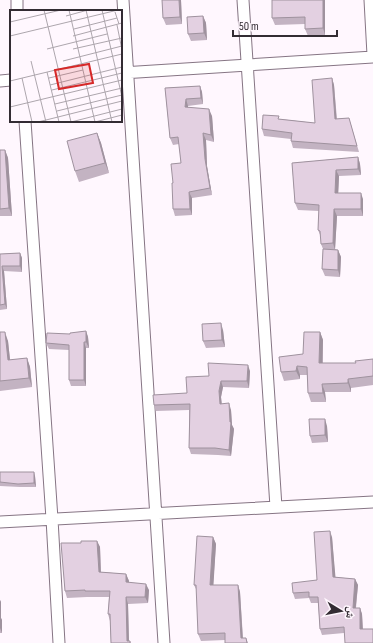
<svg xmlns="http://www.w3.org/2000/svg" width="373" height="643" viewBox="0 0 373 643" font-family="'Sofia Sans Condensed','Noto Naskh Arabic',sans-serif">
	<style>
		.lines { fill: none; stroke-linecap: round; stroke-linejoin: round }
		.street-casing { stroke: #867584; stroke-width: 13 }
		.street { stroke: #fff; stroke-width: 11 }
		.wall { fill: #c3b3c2 }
		.shaded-wall { fill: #9f929e }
		.building { fill: #e3d0e1; stroke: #9f929e }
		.inset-road { fill: none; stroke: #ada6ad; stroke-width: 1 }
		.view { fill: #d62828; fill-opacity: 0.15; stroke: #d62828; stroke-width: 2 }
		.inset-edge { fill: none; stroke: #332c33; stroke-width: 2 }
	</style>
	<rect width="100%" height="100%" fill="#fff7fe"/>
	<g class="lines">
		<g class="street-casing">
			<path id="street" d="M17,0V11
				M123,0L164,643
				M243,0L276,507
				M370,0L373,55
				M122,73L373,57
				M0,81L11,80
				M25,121L52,519L59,643
				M0,522L373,502"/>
		</g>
		<use href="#street" class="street"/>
	</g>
	<path class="wall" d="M162,0H181L182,24L166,25L163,18Z
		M325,0V35L308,36L305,29V24L275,25L272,18Z
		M203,16L206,23L207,40L191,41L188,34Z
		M332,78L334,85L337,119L349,118L359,152L293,148L291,141V139L264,136L262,129L280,119L315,123Z
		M200,86L202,92L203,104L188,106V107L212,116L214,142L206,140L207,166L212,195L192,198V215L175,216L173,209V183L181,163L179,144L173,145L170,138L165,88Z
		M97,133L101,143L109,173L79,182L75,171Z
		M0,150H5L8,158L12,216H0Z
		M358,157L360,164L361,175L339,176L338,193L363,199V216H337L335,249L338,250L341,257L340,277L325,276L322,269L323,249L321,244V237L318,230L319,211L298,210L295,203L292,163Z
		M20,253L22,258V272L4,271L7,309L0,310V254Z
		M223,330L225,347L206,348L203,341Z
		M86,331L88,337L89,348H86V386H71L69,380V350L49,349L46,343L70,334Z
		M0,332L8,341L10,360L27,358L30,367L32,387L0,391Z
		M320,332L323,340V363H356L373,359V385L351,388V392H325L326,402H311L308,393L307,375H300V379L284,381L281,372L303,354Z
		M250,371L249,388L223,387L221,397L222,404L231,410L232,425L234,429L231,456L218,455L191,454L189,448V410L156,411L154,405L187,393L209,376Z
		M327,426L328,442L312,443L310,436Z
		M0,472L35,476L36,487H20L0,486Z
		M213,537L216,544L213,585H238L240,592L243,638H246L248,643H225V640L201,641L198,634L197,591L194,585Z
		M332,537L335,577L355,579L358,585L356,608H360L362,614L363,629L344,633L322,635L320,629L318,603H311L309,598L295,599L293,593L317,580Z
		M97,541L100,547L101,572L126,574L129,581L128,583L149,590L148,603L128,604L129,641H130L131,643H111L110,621L108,614L109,597H87L67,598L65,591L81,543Z
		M0,600L1,602V618L2,620V633H0Z"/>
	<path class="shaded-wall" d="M179,0H181L182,24L180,17Z
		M323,0H325V35L323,28Z
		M203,16L206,23L207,40L204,33Z
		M332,78L334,85L337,126L335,119Z
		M200,86L202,92L203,104L201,98Z
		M186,99L188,106V113L185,107Z
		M209,109L212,116L214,142L211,135Z
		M97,133L101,143L109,173L105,163Z
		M203,133L206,140L207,166L212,195L210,188L205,159Z
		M5,150L8,158L12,216L9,208Z
		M358,157L360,164L361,175L358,169Z
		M336,170L339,176L338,199L335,193Z
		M189,192L192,198V215L190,209Z
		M361,193L363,199V216L361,209Z
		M334,209L337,216L335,250L333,243Z
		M338,250L341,257L340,277L338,270Z
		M20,253L22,258V272L20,266Z
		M2,266L4,271L7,309L5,304Z
		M221,323L223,330L225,347L222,340Z
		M86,331L88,337L89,348L86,342Z
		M5,332L8,341L11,369L8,360Z
		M320,332L323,340L322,372L319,363Z
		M84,342L86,348V386L84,380Z
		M27,358L30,367L32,387L29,378Z
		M248,365L250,371L249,388L247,381Z
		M297,366L300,375V379L296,371Z
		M348,379L351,388V392L348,383Z
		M221,381L223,387L221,397L222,410L220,404L219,391Z
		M322,384L325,392L326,402L323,393Z
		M229,403L231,410L232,425L234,429L231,456L229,450L230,422Z
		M325,419L327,426L328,442L325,435Z
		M34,472L35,476L36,487L34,483Z
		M330,531L332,537L336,583L333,577Z
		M213,537L216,544L213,592L210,585Z
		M97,541L100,547L101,578L99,572Z
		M126,574L129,581L128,589L126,582Z
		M355,579L358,585L355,614L353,608Z
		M146,584L149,590L148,603L145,597Z
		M238,585L240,592L243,643L241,638Z
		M126,597L128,604L129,643L127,641Z
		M0,600L1,602V618L2,620V633L0,628Z
		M360,608L362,614L363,635L360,629Z"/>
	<path class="building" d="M162,0H179L180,17L163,18Z
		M272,0H323V28L305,29V17L272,18Z
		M203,16L204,33L188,34L187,17Z
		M332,78L335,119L349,118L357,146L291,141L292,133L262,129L263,115L279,116L278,119L315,123L312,80Z
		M200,86L201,98L186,99L185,107L209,109L211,135L203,133L205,159L210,188L189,192L190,209H173L172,183H173L171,164L181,163L178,137L170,138L165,88Z
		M97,133L105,163L75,171L67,141Z
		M0,150H5L9,208L0,209Z
		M358,157V169L336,170L335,193H361V209H334L333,243L321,244L320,231L318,230L319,205L295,203L292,163Z
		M323,249L338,250V270L322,269Z
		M20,253V266H2L5,304L0,305V254Z
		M221,323L222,340L203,341L202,324Z
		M86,331V342H84V380H69V345L46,343L47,333L70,334V333Z
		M0,332H5L8,360L27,358L29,378L0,381Z
		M304,332H320L319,363H356L355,361L373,359V376L348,379V383L322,384L323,393H308L307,367L297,366L296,371L281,372L279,357L303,354Z
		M208,363L248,365L247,381H221L219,391L220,404L229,403L230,422H231L229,450L215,448H189L190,404L154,405L153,395L187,393L186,377L209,376Z
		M309,419H325V435L310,436Z
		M0,472H34V483L18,484L0,482Z
		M330,531L333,577L355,579L353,608H360V629H373V643H345L344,627L320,629L318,597H309V592L293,593L292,583L317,580L314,532Z
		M197,536L213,537L210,585H238L241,638H246L247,643H225V633L198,634L196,585H194Z
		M81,541H97L99,572L126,574V582L146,584L145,597H126L127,641H130V643H111L110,614H108L110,591H85V590L65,591L61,543H81Z"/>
	<g transform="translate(10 10)">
		<rect width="112" height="112" fill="#fff7fe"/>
		<path class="inset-road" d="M34,0L61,112M59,0L85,112M76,0L102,112M92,0L112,87M105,2L109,14M56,6L78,0M0,12L51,0M107,15L112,40M64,19L107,8M0,26L108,0M63,26L112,13M37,39L97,24M63,39L112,28M21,51L36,112M53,51L112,36M37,62L49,112M12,68L22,112M39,68L73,60M0,71L112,44M40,75L112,57M42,80L112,63M45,94L112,78M0,97L112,70M47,101L112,85M28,112L112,91M61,112L112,99M85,112L112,105"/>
		<path class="view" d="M79,54L83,73L49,79L45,60Z"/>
		<rect width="112" height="112" class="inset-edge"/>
	</g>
	<g transform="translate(341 611) rotate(100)" stroke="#fff7fe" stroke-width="3" paint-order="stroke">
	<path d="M0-3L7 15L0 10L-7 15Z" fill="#332c33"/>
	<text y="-6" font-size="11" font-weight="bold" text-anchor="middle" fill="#332c33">ش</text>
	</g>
	<path d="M233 30v6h104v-6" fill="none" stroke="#332c33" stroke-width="2"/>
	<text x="239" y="30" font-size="12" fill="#332c33" stroke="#fff7fe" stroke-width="3" paint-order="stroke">50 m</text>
</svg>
